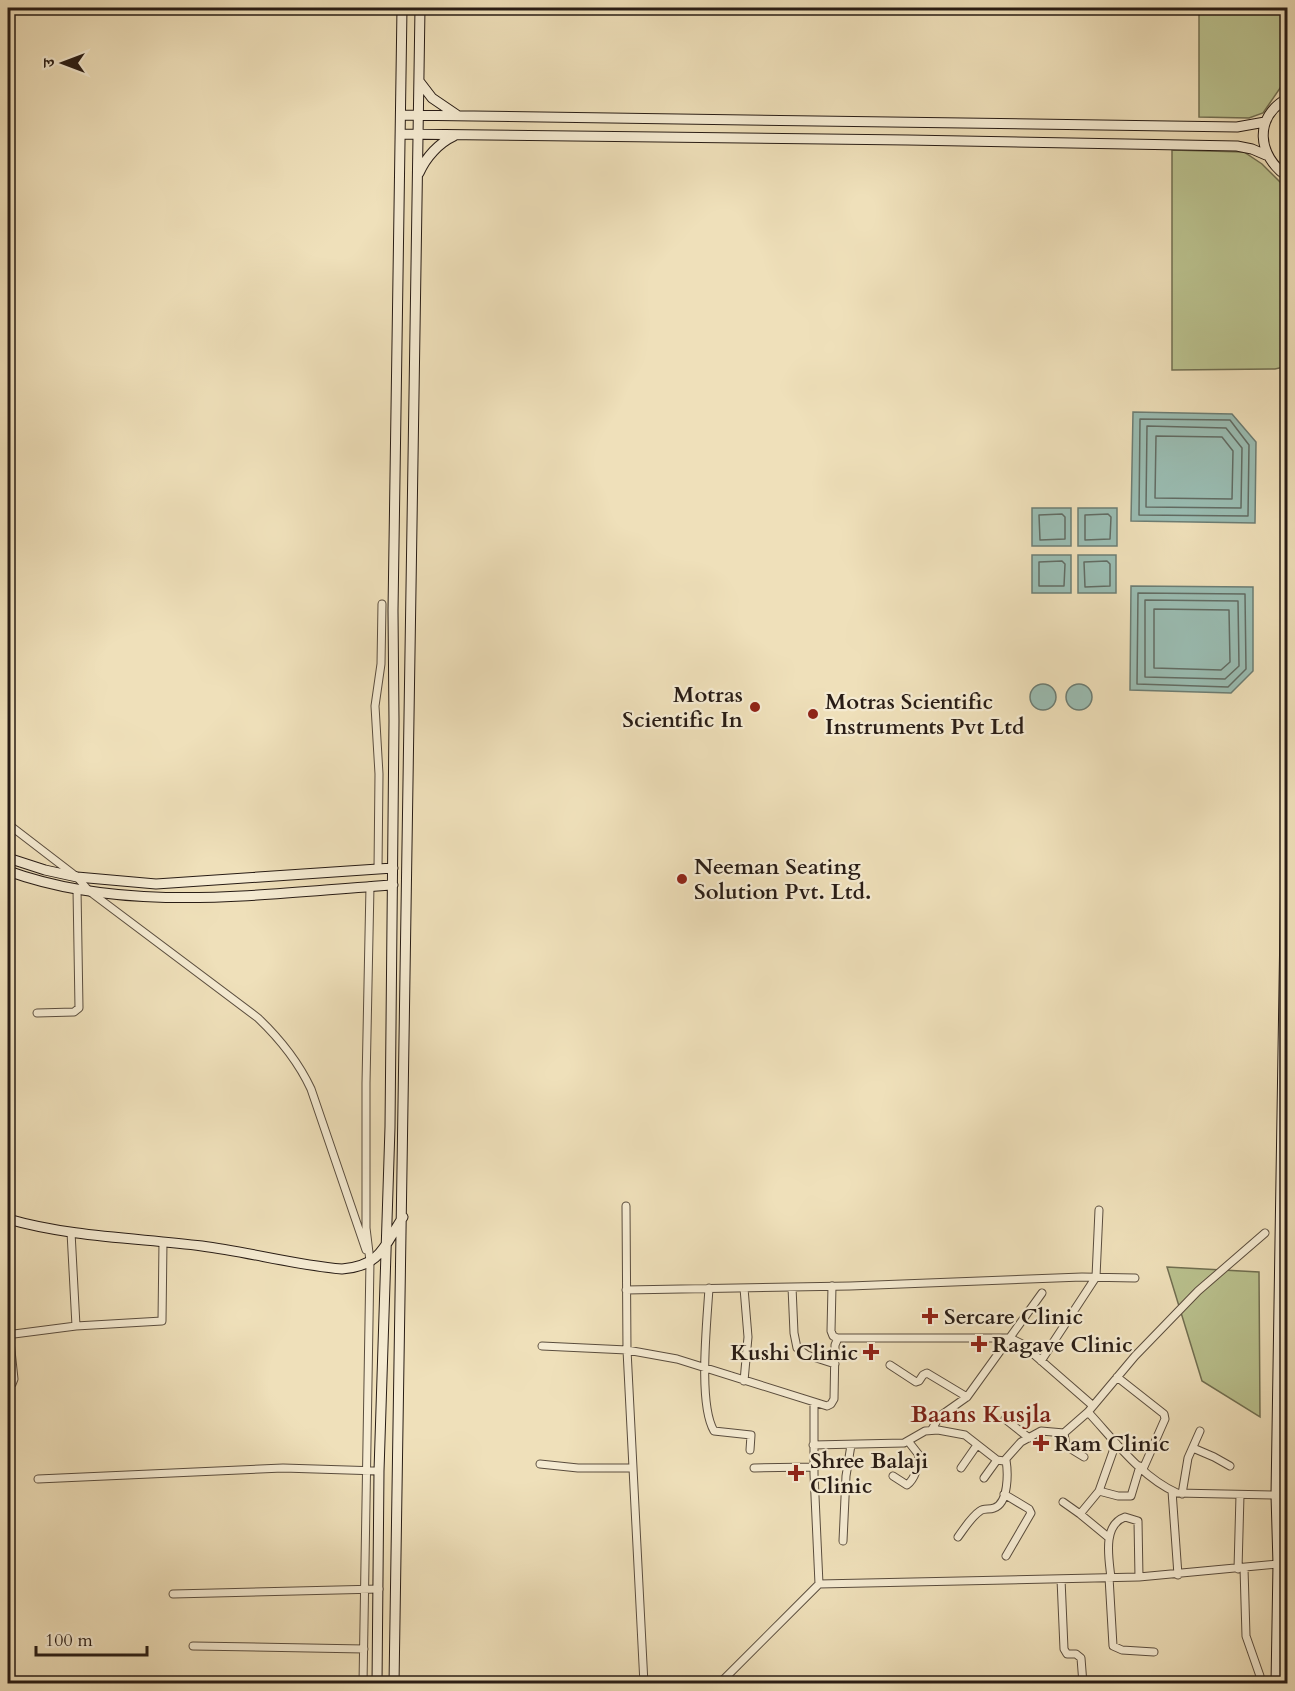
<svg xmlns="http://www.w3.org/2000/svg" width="1295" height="1691" viewBox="0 0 1295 1691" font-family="Cardo,'Noto Serif Devanagari',serif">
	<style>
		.green { fill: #bac28f; stroke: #716f52; stroke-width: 1.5 }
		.water { fill: #9abdb3; stroke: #6c7d74; stroke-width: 1.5 }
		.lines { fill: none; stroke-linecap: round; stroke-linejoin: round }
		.shore { stroke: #616c64; stroke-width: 1.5 }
		.street-casing { stroke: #5a4d3e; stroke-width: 9 }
		.secondary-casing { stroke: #281c15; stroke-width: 11 }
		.street { stroke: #f5ebd2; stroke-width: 7 }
		.secondary { stroke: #f5ebd2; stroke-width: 9 }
		.poi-dot { fill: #8f2418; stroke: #f5ebd2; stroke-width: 2 }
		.labels { text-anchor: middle; stroke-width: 4.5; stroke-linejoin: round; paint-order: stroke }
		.poi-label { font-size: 22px; font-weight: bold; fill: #281c15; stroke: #f5ebd2; text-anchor: start }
		.neighbourhood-label { font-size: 24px; font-weight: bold; fill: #7a1f14; stroke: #f5ebd2 }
	</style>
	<rect width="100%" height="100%" fill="#efe0ba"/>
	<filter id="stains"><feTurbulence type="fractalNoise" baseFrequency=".00333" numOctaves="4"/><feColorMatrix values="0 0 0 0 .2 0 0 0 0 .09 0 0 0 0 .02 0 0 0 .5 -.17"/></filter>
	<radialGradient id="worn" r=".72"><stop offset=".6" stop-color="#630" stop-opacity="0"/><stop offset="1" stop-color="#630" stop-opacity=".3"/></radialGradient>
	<path class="green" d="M1199,8H1287V78L1263,113L1249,118L1199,117Z
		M1172,150L1244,152L1262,164L1283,185L1288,199L1287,273L1284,367L1275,369L1172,370Z
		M1167,1267L1259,1272L1260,1417L1202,1381Z"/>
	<path class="water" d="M1133,412L1232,414L1256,442L1255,523L1131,521Z
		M1032,508H1071V546H1032Z
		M1078,508H1117V546H1078Z
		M1032,555H1071V593H1032Z
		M1078,555H1116V593H1078Z
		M1131,586L1253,587V671L1231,693L1130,690Z
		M1066 697a13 13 0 1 1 26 0a13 13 0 1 1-26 0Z
		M1030 697a13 13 0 1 1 26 0a13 13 0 1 1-26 0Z"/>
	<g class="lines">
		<path class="shore" d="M1140,419L1230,420L1249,445L1248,516L1139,515Z
			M1147,426L1226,428L1242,448L1241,508L1146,507Z
			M1156,436L1222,437L1233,451L1232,499L1155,498Z
			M1062,514L1065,517V539L1040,540L1039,515Z
			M1108,514L1111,517L1110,539L1085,540V515Z
			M1062,561L1065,564L1064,586H1039V562Z
			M1107,561L1110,564V586L1085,587L1084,562Z
			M1138,593L1245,594L1246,669L1228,687L1137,684Z
			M1145,600L1238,601L1239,666L1225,679L1145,677Z
			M1154,609L1229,610L1230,662L1221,670L1154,668Z"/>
		<g class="street-casing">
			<path id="street" d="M8,824L77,877L89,891L258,1018C280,1039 298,1061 311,1089L366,1250
				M378,869L379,774L375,706L381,664L382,604
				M37,1013L74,1012L79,1008L77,889
				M626,1206L627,1350L644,1684
				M71,1232L76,1326
				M832,1286L831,1331L833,1336L837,1338
				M792,1287L794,1333L797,1348L807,1355L835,1364
				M709,1288C707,1322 698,1404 714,1431L751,1435L750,1450
				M744,1288L748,1337L744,1381
				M626,1290L850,1286L1082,1277L1135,1278
				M542,1346L627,1350L677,1359L827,1406L831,1404L834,1399L835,1345L838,1338H1010L1022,1344L1092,1405
				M1041,1361L1096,1277L1099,1210
				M890,1365L916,1382L919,1381L923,1375L927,1373L967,1397
				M1117,1377L1164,1414L1165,1419L1143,1469
				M8,1387L12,1384L14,1379L10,1341L11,1335L14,1334L76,1326L162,1321L163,1242
				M1088,1412C1114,1440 1141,1477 1177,1493L1276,1495
				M1005,1419L1029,1438
				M932,1429L940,1416L967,1397L1042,1293
				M1064,1433L1066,1446L1084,1457
				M813,1445L904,1443L925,1431L938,1430L965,1435L997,1460L1004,1461L1021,1442L1041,1431L1064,1433L1088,1412L1135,1356L1198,1291L1265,1233
				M1193,1448L1214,1457L1230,1466
				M540,1464L578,1468H633
				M754,1468L813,1467
				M961,1468L977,1445
				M893,1476L907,1485C915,1479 919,1465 919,1455L908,1441
				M984,1478L997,1460
				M38,1479L283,1468L379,1471
				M1099,1491L1118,1496H1131L1140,1466
				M1172,1491L1178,1575
				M1004,1494L1029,1509L1031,1513L1006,1556
				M1182,1494L1188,1458L1200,1431
				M1063,1502L1080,1514L1108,1537
				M1080,1514L1099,1491L1116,1443
				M958,1537C964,1529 971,1517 980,1511C984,1508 989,1510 994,1508C1009,1503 1008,1472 1006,1460
				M843,1541L846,1476L851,1445
				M1244,1568L1246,1636L1260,1676
				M1238,1569L1240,1495
				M1109,1577L1113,1646L1122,1650L1154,1652
				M1111,1578C1109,1559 1102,1525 1125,1517L1138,1521L1139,1577
				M1061,1579L1064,1649L1067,1654H1076L1081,1658L1083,1684
				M819,1584L1139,1577L1278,1564
				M173,1594L379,1589
				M193,1646L364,1649
				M363,1684L370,1261L366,1228V1083L370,886
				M719,1684L819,1584L814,1474V1403"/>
		</g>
		<g class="secondary-casing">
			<path id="secondary" d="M419,81L432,98L457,115
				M1288,98C1253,117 1257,156 1288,177
				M401,115L1237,127L1265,122
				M401,134L908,140L1237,146L1252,149L1266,155
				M419,173C426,157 439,143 454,136
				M8,858L45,870L77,877L156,884L393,868
				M8,871C129,915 267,893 393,885
				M8,1219C70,1237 138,1238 202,1246C249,1252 295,1265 342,1269C381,1266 384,1246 403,1217
				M377,1684L379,1471L390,1127L394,721L393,611L402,8
				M394,1684L420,8
				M1276,1684L1278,1564L1276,1495L1288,734"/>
		</g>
		<use href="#street" class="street"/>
		<use href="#secondary" class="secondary"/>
	</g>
	<g class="poi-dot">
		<circle cx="755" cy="707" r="6"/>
		<circle cx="813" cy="714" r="6"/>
		<circle cx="682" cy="879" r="6"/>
		<path d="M927 1307h6v6h6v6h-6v6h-6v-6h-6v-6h6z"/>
		<path d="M976 1335h6v6h6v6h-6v6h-6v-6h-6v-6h6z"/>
		<path d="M868 1343h6v6h6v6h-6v6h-6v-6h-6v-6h6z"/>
		<path d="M1038 1434h6v6h6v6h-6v6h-6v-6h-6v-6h6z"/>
		<path d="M793 1464h6v6h6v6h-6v6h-6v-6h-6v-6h6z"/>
	</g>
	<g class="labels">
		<g class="poi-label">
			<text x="743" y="702" text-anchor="end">Motras<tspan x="743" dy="25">Scientific In</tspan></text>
			<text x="825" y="709">Motras Scientific<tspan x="825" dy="25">Instruments Pvt Ltd</tspan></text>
			<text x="694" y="874">Neeman Seating<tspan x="694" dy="25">Solution Pvt. Ltd.</tspan></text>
			<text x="944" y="1324">Sercare Clinic</text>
			<text x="992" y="1352">Ragave Clinic</text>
			<text x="858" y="1360" text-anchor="end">Kushi Clinic</text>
			<text x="1054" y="1451">Ram Clinic</text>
			<text x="810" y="1468">Shree Balaji<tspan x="810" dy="25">Clinic</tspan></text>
		</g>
		<g class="neighbourhood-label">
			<text x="981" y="1422">Baans Kusjla</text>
		</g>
	</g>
	<rect width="1295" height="1691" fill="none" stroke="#efe0ba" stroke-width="30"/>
	<rect x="9" y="9" width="1277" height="1673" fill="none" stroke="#281c15" stroke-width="3"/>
	<rect x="15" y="15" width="1265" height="1661" fill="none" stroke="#281c15" stroke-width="1.5"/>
	<g transform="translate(63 63) rotate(270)" stroke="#f5ebd2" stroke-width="4.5" paint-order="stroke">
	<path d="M0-4.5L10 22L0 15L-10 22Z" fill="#281c15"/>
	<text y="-9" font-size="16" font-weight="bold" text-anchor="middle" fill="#281c15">उ</text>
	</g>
	<path d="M36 1646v9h111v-9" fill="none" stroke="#281c15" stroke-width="3"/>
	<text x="45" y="1646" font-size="18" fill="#281c15" stroke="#f5ebd2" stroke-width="4.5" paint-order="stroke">100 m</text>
	<rect width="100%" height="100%" filter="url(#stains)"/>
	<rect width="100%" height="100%" fill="url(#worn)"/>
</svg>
